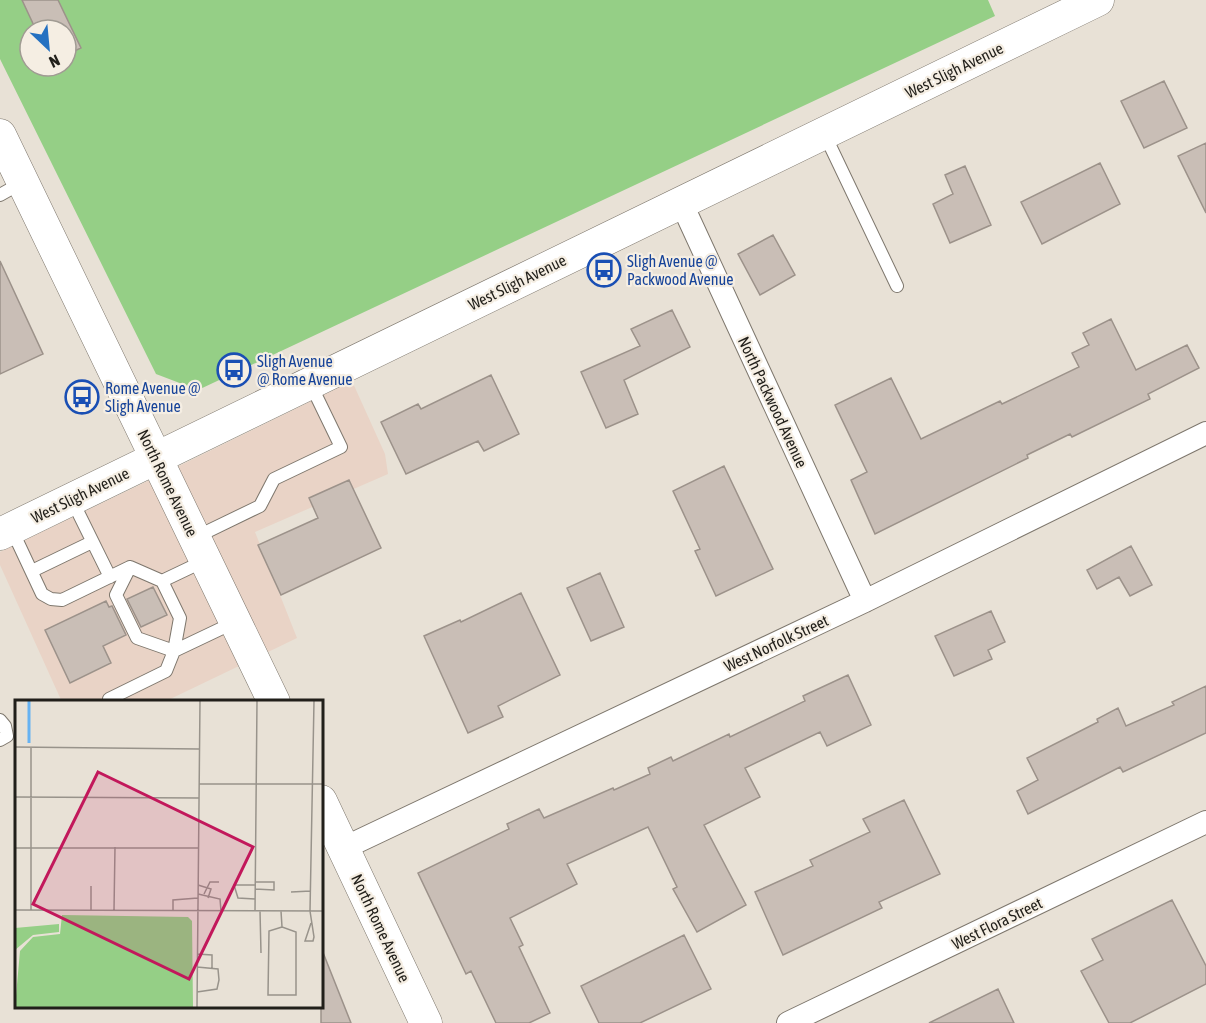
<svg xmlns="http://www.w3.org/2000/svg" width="1206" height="1023" viewBox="0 0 1206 1023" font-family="'Asap Condensed',sans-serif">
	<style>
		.commercial { fill: #e9d3c6 }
		.green { fill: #95cf86; fill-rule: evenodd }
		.building { fill: #c9beb6; stroke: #9c928a; stroke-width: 1.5 }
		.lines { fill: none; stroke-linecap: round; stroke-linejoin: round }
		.lane-casing { stroke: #7e776d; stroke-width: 14 }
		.street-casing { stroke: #7e776d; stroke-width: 24 }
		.secondary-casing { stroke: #7e776d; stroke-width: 33 }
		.lane { stroke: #fff; stroke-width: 12 }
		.street { stroke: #fff; stroke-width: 22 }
		.secondary { stroke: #fff; stroke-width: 32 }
		.labels { text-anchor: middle; stroke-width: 4.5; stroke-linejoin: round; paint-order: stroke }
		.street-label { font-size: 16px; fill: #211f1a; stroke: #f5eee3 }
		.transit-label { font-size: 16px; fill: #164399; stroke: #f5eee3; text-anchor: start }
		.inset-river { fill: none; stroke: #67b2f2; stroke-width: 3 }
		.inset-road { fill: none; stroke: #98938b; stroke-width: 1.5 }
		.view { fill: #c2185b; fill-opacity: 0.15; stroke: #c2185b; stroke-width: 3 }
		.inset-edge { fill: none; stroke: #211f1a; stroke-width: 3 }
	</style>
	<rect width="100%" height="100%" fill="#e8e1d6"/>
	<path class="commercial" d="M352,381L385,454L388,474L255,532L297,638L266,653L177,467Z
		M150,480L239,666L164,702H62L0,565V552Z"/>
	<path class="green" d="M0,0H988L995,16L198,390L156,374L0,59ZM30,30H66V66H30Z"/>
	<path class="building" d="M22,0H58L81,48L66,55V30H36Z
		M1164,81L1187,128L1144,148L1121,101Z
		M1206,143V213L1178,156Z
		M1100,163L1120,204L1042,244L1021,202Z
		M965,166L991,225L950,243L933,204L953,194L945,175Z
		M773,235L795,275L760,295L738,254Z
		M0,261L43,354L0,374Z
		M672,310L690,347L624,380L638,414L606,428L581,372L640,346L631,329Z
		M1111,319L1136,370L1187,345L1199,368L1148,394L1150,399L1072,437L1070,434L1027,455L1028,458L875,534L851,480L867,472L835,405L891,378L921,439L1000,401L1002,404L1079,367L1072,353L1089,345L1083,333Z
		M491,375L519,434L484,451L478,441L406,474L381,422L418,404L421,409Z
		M724,466L773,569L716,596L695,551L700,549L673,491Z
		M349,480L381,548L281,595L258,545L318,518L309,498Z
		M1131,546L1152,585L1130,596L1119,577L1097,589L1087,570Z
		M600,573L624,627L591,641L567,588Z
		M153,587L167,615L141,627L127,599Z
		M521,593L560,675L498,706L503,717L468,733L424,636L460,620L461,622Z
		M106,601L109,607L112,606L126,635L103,646L111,663L70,683L45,630Z
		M991,611L1005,642L988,650L992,659L954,676L935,636Z
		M848,675L871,725L827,746L820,732L745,768L760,797L704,825L746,905L697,932L673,889L677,887L648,827L567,864L577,884L510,918L523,945L519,947L550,1013L529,1023H496L471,971L466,974L418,873L509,829L507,824L539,809L544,818L613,788L614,790L650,774L648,768L671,757L673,761L729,734L730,737L805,701L803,696Z
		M1206,686V733L1123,772L1120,767L1028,814L1017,791L1038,780L1027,758L1098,722L1097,719L1118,708L1126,726L1174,705L1172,702Z
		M904,800L940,874L879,902L882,908L783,955L755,892L813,866L810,860L870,832L863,819Z
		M1172,900L1206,966V984L1130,1023H1109L1081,971L1103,960L1092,939Z
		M684,935L711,989L640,1023H599L581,986Z
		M321,950H322L351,1023H321Z
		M998,989L1014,1023H929Z"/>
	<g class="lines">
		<g class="lane-casing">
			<path id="lane" d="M824,133L897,286
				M0,195L23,182
				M72,500L110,577
				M12,530L42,594L51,599L62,600L130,567L162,581L204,561
				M196,537L260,506L274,479L341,447L310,383
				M130,567L116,595L137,638L174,651L235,622
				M32,571L92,542
				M109,699L166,671L174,651L180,618L162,581
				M0,720L5,726L7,736L0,740"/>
		</g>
		<g class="street-casing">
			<path id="street" d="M681,202L865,601
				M344,848L865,601L1206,433
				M788,1023L1206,822"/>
		</g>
		<g class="secondary-casing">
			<path id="secondary" d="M0,135L274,702
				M0,534L1098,0
				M321,801L426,1023"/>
		</g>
		<use href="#lane" class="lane"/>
		<use href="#street" class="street"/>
		<use href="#secondary" class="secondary"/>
	</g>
	<defs>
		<g id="bus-ring" transform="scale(1.725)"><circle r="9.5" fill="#f5eee3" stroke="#1a4fb4" stroke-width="1.5"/><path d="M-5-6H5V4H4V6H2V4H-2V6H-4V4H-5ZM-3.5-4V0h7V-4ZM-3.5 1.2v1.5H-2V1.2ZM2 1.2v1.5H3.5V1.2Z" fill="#1a4fb4"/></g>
	</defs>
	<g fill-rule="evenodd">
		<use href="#bus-ring" x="604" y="270"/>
		<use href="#bus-ring" x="234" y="370"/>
		<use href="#bus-ring" x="82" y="397"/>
	</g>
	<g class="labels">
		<g class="street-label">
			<text transform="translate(954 70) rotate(-26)" y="6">West Sligh Avenue</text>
			<text transform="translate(517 282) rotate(-26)" y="6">West Sligh Avenue</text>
			<text transform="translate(773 402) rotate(65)" y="6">North Packwood Avenue</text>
			<text transform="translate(168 483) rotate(64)" y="6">North Rome Avenue</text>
			<text transform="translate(80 495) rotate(-26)" y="6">West Sligh Avenue</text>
			<text transform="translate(776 643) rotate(-25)" y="6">West Norfolk Street</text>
			<text transform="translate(997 923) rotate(-26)" y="6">West Flora Street</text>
			<text transform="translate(381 928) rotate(65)" y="6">North Rome Avenue</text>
		</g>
		<g class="transit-label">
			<text x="627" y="267">Sligh Avenue @<tspan x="627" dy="18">Packwood Avenue</tspan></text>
			<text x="257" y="367">Sligh Avenue<tspan x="257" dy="18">@ Rome Avenue</tspan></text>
			<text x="105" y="394">Rome Avenue @<tspan x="105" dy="18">Sligh Avenue</tspan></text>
		</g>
	</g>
	<g transform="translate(15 700)">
		<rect width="308" height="308" fill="#e8e1d6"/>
		<path d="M47,215L173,217L177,221L178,307H0L5,251L18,237L45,234ZM44,224V232L18,235L0,250V228Z" fill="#95cf86"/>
		<path class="inset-river" d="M14,1V43"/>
		<path class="inset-road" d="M0,47L184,49M184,84H308M0,97L184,98M0,148H183M183,185L196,189L193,198M240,189L259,190V182H240M276,192L296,191M183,194L205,199L206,211M189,194L195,182H204M240,199L223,198L219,185H240M0,210L308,211M16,210V47M76,210V186M99,210L100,147M158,210V200L183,198M240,211L242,1M245,211L246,253M266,211L267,227L281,232V295H253L254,231L267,227M296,223L290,241H298L299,237L295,211L299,1M182,254L197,255V268M182,292L202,289L204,280L203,269L182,267M182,307L185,1"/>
		<path class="view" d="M83,72L238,147L174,279L18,204Z"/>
		<rect width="308" height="308" class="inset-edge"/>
	</g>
	<g transform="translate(48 48) rotate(154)"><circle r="28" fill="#f5eee3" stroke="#a09b93" stroke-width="1.5"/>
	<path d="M0-4.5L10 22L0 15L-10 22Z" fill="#2571c1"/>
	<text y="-9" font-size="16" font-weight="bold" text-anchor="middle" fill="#211f1a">N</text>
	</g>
</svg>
